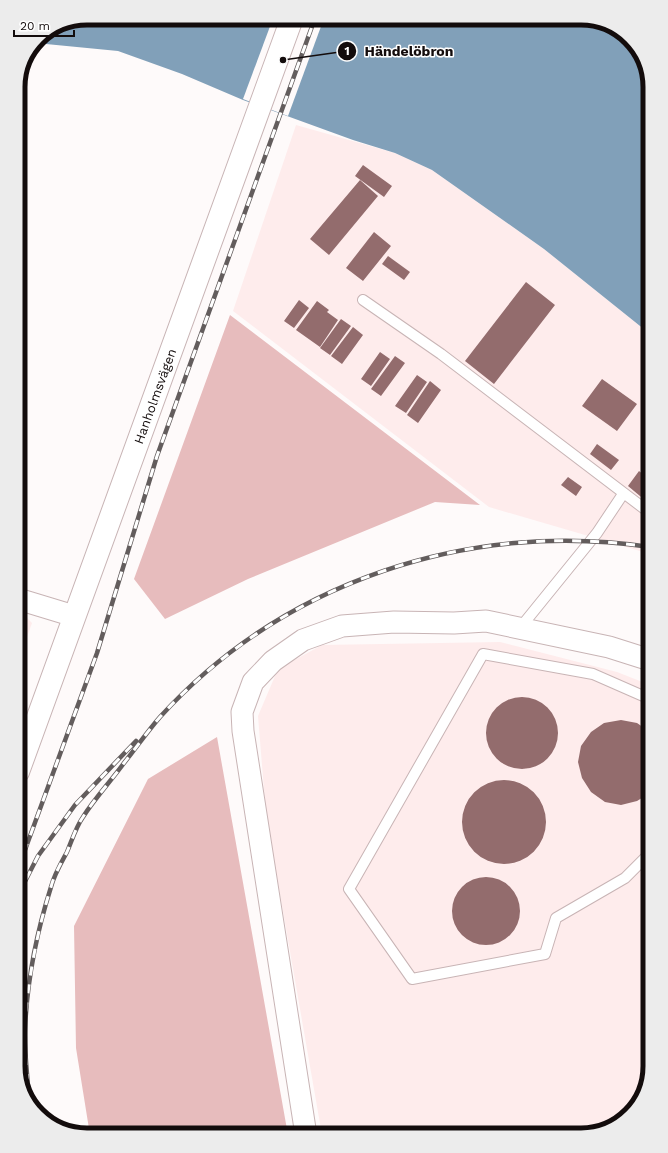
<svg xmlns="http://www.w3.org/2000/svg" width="668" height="1153" viewBox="0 0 668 1153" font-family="'Work Sans',sans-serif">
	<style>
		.built { fill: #feecec }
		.green { fill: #e7bcbd }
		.water { fill: #81a0b9 }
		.pier { fill: #fefafa }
		.building { fill: #936c6d }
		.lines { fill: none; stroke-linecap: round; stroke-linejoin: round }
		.service-casing { stroke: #c8b4b5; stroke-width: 12 }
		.minor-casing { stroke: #c8b4b5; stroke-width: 23 }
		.tertiary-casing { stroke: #c8b4b5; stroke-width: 24 }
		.service { stroke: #fff; stroke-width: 10 }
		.minor { stroke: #fff; stroke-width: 21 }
		.tertiary { stroke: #fff; stroke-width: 22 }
		.rail-casing { stroke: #635d5d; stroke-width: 4.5 }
		.rail { stroke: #fff; stroke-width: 3; stroke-dasharray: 9; stroke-linecap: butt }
		.labels { text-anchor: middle; stroke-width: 3; stroke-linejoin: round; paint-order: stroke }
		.street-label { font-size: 13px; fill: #130c0c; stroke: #fff }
		.rim { fill: none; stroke: #130c0c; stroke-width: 5 }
		.leader { fill: none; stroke: #130c0c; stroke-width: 1.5 }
		.callout-dot { fill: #130c0c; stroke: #fff; stroke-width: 1.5 }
		.mark-label { font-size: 12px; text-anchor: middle; font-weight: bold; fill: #fff }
		.callout-label { font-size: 14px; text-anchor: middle; font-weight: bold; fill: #130c0c; stroke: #fff; stroke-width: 3; stroke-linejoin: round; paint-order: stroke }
	</style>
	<rect width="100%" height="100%" fill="#fefafa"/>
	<path class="built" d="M296,125L395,153L432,170L544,249L650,334V554L489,507L233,311Z
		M18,609L32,623L18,662Z
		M500,642L617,672L650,685V1066L639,1104L611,1128L581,1135H322L266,814L258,716L278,669L322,645Z"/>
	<path class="green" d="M230,315L480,505L435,502L248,579L165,619L134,579Z
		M217,737L288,1135H90L76,1048L74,926L148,779Z"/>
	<path class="water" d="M586,18L620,30L643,57L650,87V334L544,249L432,170L395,153L353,140L243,100L182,74L118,51L46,44L35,45L38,38L61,23Z"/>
	<path class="pier" d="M272,21H323L288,116L243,99Z"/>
	<path class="building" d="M363,165L392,186L384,197L355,176Z
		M360,180L378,196L329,255L310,239Z
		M374,232L391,246L363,281L346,268Z
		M388,256L410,272L404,280L382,264Z
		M526,282L555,305L494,384L465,361Z
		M299,300L309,308L294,328L284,321Z
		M317,301L329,310L327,312L338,320L320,347L296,330Z
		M341,319L351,326L330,355L320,348Z
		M353,327L363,335L342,364L331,356Z
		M380,352L390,359L371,386L361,379Z
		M395,356L405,363L381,396L371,389Z
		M417,375L427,382L406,413L395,406Z
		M602,379L637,404L617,431L582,406Z
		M430,381L441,390L418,423L407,415Z
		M597,444L619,460L611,470L590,454Z
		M650,454V466L646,463V457Z
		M639,471L650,480V495L646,501L628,486Z
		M568,477L582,487L576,496L561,485Z
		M486 733a36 36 0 1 1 72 0a36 36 0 1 1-72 0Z
		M621,720L637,723L650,732V793L637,801L621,805L605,802L591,792L582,778L578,762L581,746L591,732L604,723Z
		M462 822a42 42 0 1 1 84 0a42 42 0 1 1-84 0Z
		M452 911a34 34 0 1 1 68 0a34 34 0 1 1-68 0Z"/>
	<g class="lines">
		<g class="service-casing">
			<path id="service" d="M363,300L441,354L650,513
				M520,628L597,533L623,494
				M650,853L625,878L556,918L545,954L412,979L349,889L483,654L593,674L650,699"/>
		</g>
		<g class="minor-casing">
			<path id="minor" d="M18,599L74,616
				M306,1135L243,731L242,712L253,682L273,661L303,640L342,626L394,622L454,623L486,621L609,647L650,660"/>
		</g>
		<g class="tertiary-casing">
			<g id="tertiary">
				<path id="s1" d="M18,772L291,21"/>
			</g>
		</g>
		<use href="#service" class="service"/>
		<use href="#minor" class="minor"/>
		<use href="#tertiary" class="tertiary"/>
		<g class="rail-casing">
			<path id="rail" d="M18,869L97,653L157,456L314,21
				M18,895L38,856L75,805L136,741
				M29,1101C28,1078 24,1053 25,1029C27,983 37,931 51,887C54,875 61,863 67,852C72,840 76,827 83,817C95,798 111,781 124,763C136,748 147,732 160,717C284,581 469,520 650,547"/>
		</g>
		<use href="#rail" class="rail"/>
	</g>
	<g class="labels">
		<g class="street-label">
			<text dy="5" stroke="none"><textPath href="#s1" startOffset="400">Hanholmsvägen</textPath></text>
		</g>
	</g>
	<path d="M0 0H668V1153H0ZM87 25H581A62 62 0 0 1 643 87V1066A62 62 0 0 1 581 1128H87A62 62 0 0 1 25 1066V87A62 62 0 0 1 87 25Z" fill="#ececec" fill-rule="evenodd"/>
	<path class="rim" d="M87 25H581A62 62 0 0 1 643 87V1066A62 62 0 0 1 581 1128H87A62 62 0 0 1 25 1066V87A62 62 0 0 1 87 25Z"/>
	<path class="leader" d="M283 60L347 51"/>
	<g class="callout-dot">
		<circle cx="283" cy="60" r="4"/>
		<circle cx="347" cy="51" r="10"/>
	</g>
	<g class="mark-label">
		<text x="347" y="55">1</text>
	</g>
	<g class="callout-label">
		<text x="409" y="56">Händelöbron</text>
	</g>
	<path d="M14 30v6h60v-6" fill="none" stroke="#130c0c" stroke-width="2"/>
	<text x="20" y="30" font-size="12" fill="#130c0c" stroke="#ffffff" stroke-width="3" paint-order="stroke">20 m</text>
</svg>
